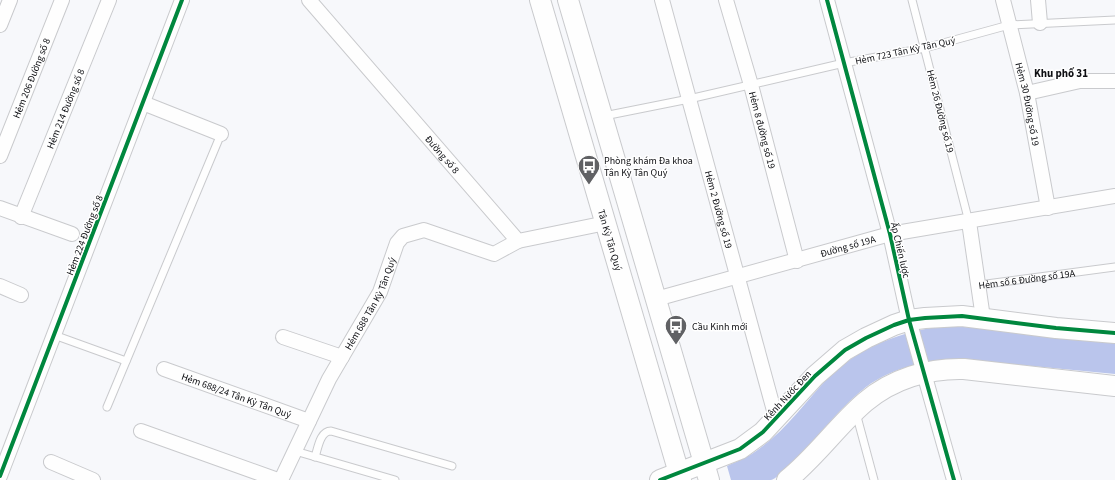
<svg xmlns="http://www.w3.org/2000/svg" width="1115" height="480" viewBox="0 0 1115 480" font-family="'Source Sans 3',sans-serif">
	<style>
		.water { fill: #bac5ec }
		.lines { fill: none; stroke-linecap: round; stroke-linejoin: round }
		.lane-casing { stroke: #c9cacd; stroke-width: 9 }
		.street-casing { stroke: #c9cacd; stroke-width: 16 }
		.secondary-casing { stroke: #c9cacd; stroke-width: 22 }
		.lane { stroke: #fefefe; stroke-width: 7 }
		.street { stroke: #fefefe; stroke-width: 14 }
		.secondary { stroke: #fefefe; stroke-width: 20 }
		.cycleway-casing { stroke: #fff; stroke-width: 6 }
		.cycleway { stroke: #00873e; stroke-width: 4 }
		.labels { text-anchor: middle; stroke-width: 3; stroke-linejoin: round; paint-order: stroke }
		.street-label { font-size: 10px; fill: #0e0f13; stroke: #fff }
		.poi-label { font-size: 10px; fill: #0e0f13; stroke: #fff; text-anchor: start }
		.neighbourhood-label { font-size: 11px; font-weight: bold; fill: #0e0f13; stroke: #fff }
	</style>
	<rect width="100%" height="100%" fill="#f7f8fb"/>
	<path class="water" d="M947,326L980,328L1115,342V374L958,359C927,360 891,368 866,387C843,405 824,429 805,450C798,457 779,478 771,480C763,480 740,480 731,480L727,466C738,461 750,456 759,449C786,430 806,401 829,377C859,347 904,330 947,326Z"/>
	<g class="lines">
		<g class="lane-casing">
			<g id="lane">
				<path d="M912,0L969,222"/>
				<path d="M604,116L689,99L844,63L925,48L1009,25L1115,20"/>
				<path id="s1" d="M979,285L1115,267"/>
				<path d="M54,335L126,361"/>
				<path d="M107,407L221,134"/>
				<path d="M856,413L874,480"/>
				<path d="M295,451L395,480"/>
				<path d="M315,457C318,448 320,431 331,431L452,466"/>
			</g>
		</g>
		<g class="street-casing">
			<g id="street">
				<path id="s2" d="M309,0L518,241L606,223"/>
				<path id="s3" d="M662,0L776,418"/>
				<path id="s4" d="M726,0L751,85L797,261"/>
				<path d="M827,0L890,234L909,320L954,480"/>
				<path id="s5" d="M1003,0L1027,93L1048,208"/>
				<path d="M1038,0L1040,23"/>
				<path d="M0,25L10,0"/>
				<path d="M1027,93L1080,81H1115"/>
				<path d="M143,103L221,134"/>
				<path id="s6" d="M0,156L62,0"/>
				<path d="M0,208L72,234"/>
				<path id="s7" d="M21,217L109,0"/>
				<path d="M969,222L983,318"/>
				<path d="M0,286L21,295"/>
				<path id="s8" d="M656,299L890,234L1115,196"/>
				<path d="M283,337L342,357"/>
				<path id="s9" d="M164,369L309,421"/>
				<path d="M141,431L278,480"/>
				<path d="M51,462L93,480"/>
				<path d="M0,476L182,0"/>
				<path id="s10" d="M281,480L329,379L380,292L397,243L403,236L424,230L494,254L518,241"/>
			</g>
		</g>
		<g class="secondary-casing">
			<g id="secondary">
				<path id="s11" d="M540,0L681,480"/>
				<path d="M568,0L709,480"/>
				<path d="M660,480L740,449L763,432L815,376L845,350L866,338L894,325L909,320L925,318L962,316L1056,328L1115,333"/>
				<path d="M787,480C816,457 837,426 865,402C892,379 928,368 964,369L1115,386"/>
			</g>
		</g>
		<use href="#lane" class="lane"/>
		<use href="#street" class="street"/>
		<use href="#secondary" class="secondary"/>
		<g class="cycleway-casing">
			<path id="cycleway" d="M827,0L890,234L909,320L954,480
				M0,476L182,0
				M660,480L740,449L763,432L815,376L845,350L866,338L894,325L909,320L925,318L962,316L1056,328L1115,333"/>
		</g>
		<use href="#cycleway" class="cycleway"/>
	</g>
	<defs>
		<g id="bus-pin" transform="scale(1.15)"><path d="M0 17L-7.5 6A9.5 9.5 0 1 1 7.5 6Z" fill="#606164" stroke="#fff"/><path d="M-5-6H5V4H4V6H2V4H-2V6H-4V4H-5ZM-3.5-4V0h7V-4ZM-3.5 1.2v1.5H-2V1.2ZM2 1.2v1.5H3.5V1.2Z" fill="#fff"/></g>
	</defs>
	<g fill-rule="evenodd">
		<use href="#bus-pin" x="589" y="166"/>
		<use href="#bus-pin" x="676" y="326"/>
	</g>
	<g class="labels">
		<g class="street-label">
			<text transform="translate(905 50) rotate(-12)" y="4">Hẻm 723 Tân Kỳ Tân Quý</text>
			<text dy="4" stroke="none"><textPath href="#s6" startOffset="84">Hẻm 206 Đường số 8</textPath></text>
			<text dy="4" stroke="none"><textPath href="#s5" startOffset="107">Hẻm 30 Đường số 19</textPath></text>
			<text dy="4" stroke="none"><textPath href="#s7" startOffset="117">Hẻm 214 Đường số 8</textPath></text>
			<text transform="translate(941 111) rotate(76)" y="4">Hẻm 26 Đường số 19</text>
			<text dy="4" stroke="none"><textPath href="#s4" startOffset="135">Hẻm 8 đường số 19</textPath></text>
			<text dy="4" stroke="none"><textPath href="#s2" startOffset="204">Đường số 8</textPath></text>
			<text dy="4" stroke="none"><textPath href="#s3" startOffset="217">Hẻm 2 Đường số 19</textPath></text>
			<text transform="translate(84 235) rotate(-69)" y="4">Hẻm 224 Đường số 8</text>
			<text dy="4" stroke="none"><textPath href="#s11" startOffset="250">Tân Kỳ Tân Quý</textPath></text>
			<text dy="4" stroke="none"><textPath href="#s8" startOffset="199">Đường số 19A</textPath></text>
			<text transform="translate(901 250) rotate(77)" y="4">Ấp Chiến lược</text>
			<text dy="4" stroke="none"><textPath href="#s1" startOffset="48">Hẻm số 6 Đường số 19A</textPath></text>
			<text dy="4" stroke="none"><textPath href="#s10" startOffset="198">Hẻm 688 Tân Kỳ Tân Quý</textPath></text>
			<text dy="4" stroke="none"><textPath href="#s9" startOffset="77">Hẻm 688/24 Tân Kỳ Tân Quý</textPath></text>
			<text transform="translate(787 395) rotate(-47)" y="4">Kênh Nước Đen</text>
		</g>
		<g class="poi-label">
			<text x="604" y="164">Phòng khám Đa khoa<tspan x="604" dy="12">Tân Kỳ Tân Quý</tspan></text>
			<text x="692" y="330">Cầu Kinh mới</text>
		</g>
		<g class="neighbourhood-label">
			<text x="1061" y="77">Khu phố 31</text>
		</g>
	</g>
</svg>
